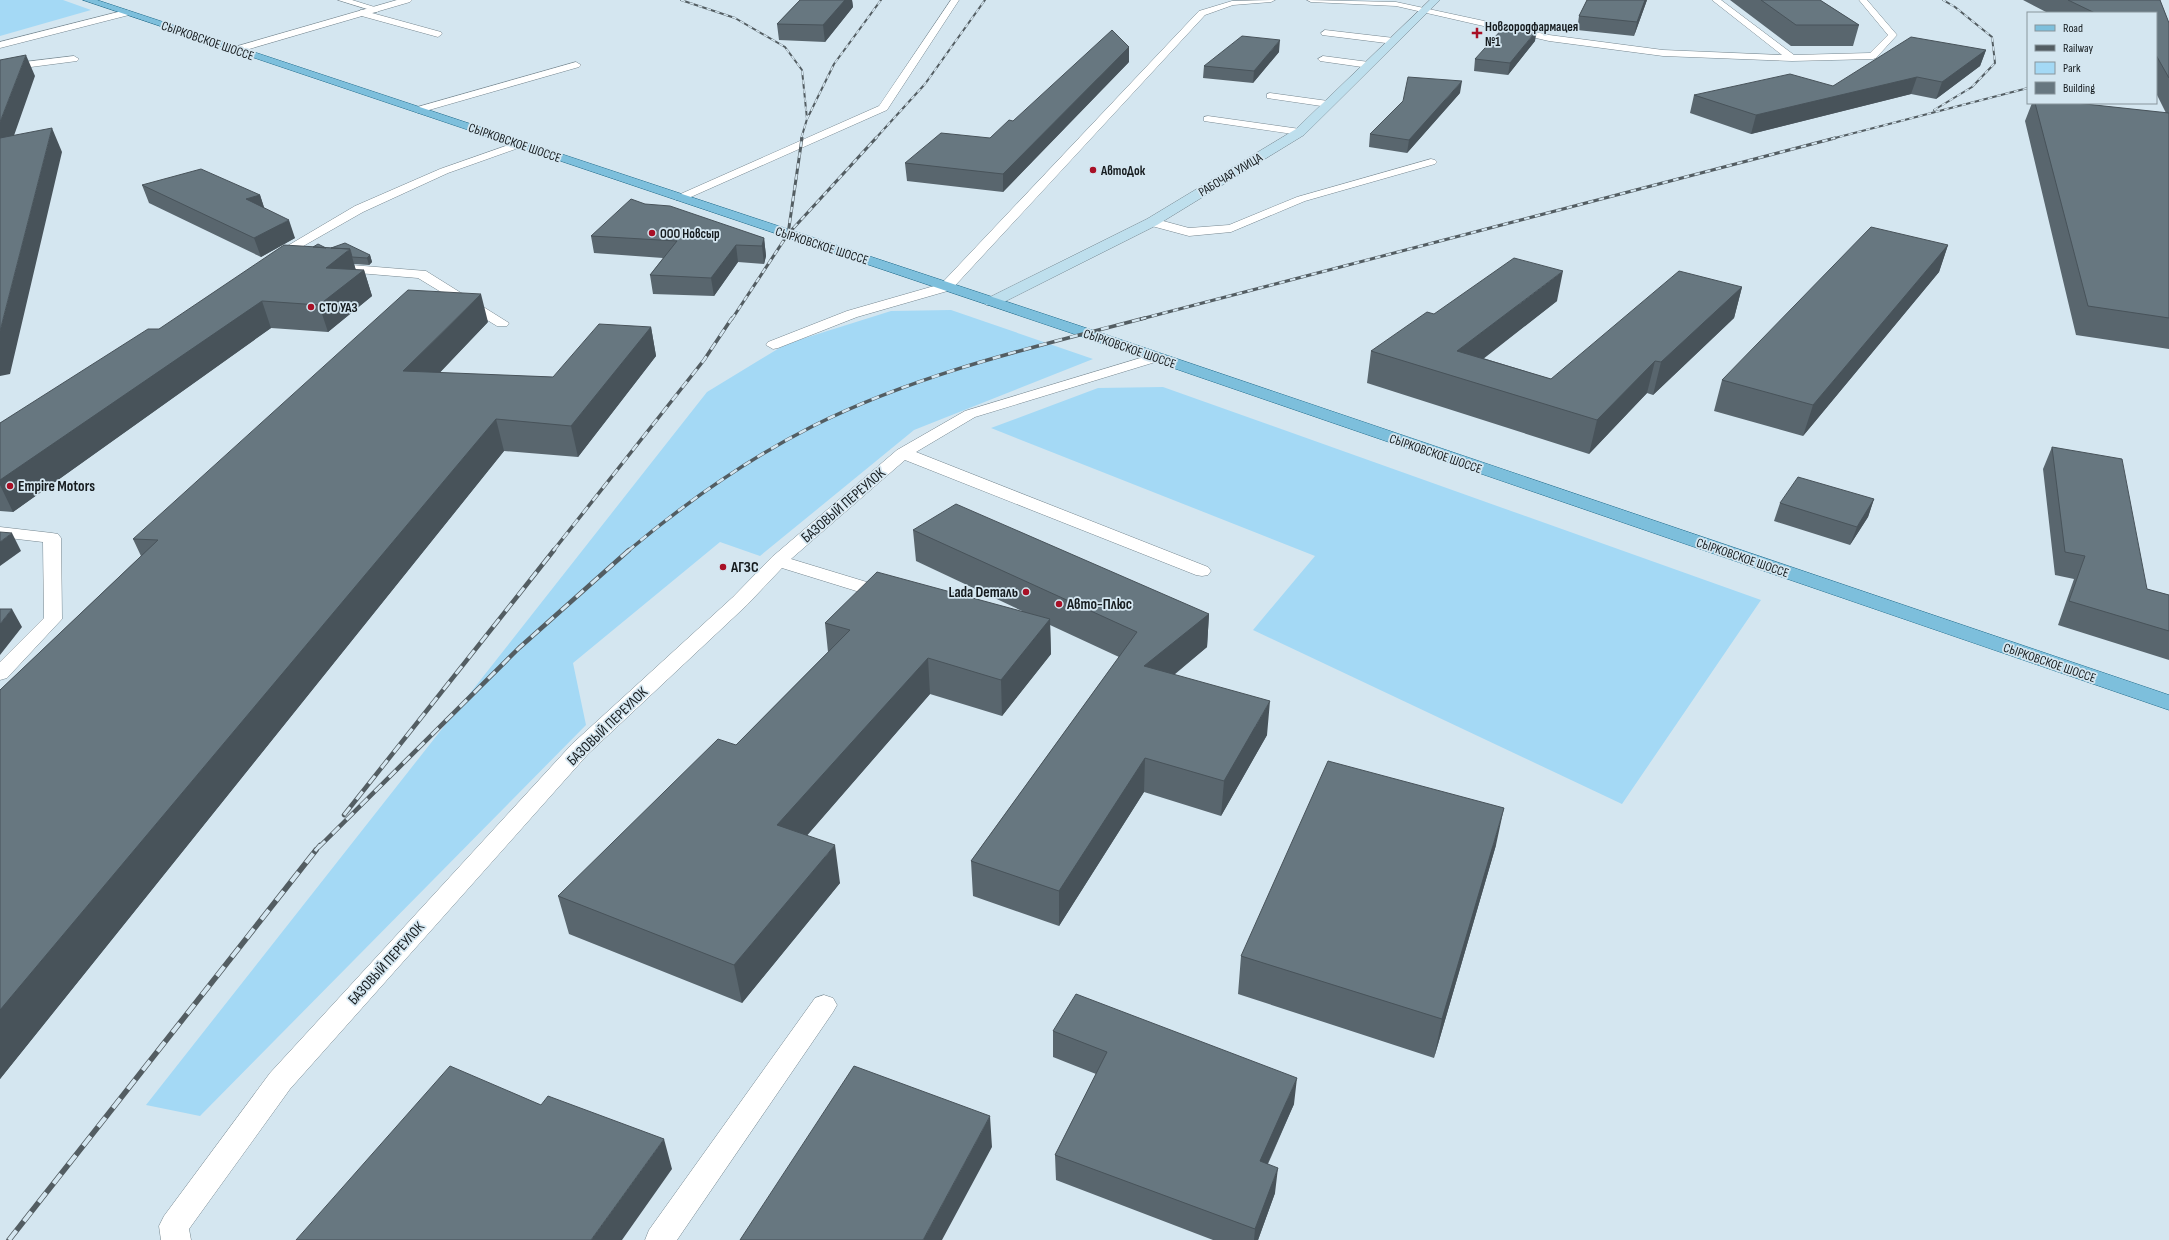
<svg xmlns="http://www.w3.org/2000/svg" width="2169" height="1240" viewBox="0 0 2169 1240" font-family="'Sofia Sans Condensed',sans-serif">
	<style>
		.green { fill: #a4d9f5 }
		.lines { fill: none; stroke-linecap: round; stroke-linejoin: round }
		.service-casing { stroke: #768790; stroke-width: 1 }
		.minor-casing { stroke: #768790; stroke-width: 1 }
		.secondary-casing { stroke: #768790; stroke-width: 1 }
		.primary-casing { stroke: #206a8a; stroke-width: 1 }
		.service { fill: #fff; fill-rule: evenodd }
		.minor { fill: #fff; fill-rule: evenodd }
		.secondary { fill: #bedfed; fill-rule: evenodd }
		.primary { fill: #7dbfdc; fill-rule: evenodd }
		.rail-far4-casing { stroke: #535d62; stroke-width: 2 }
		.rail-far3-casing { stroke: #535d62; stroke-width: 3 }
		.rail-far2-casing { stroke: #535d62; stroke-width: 3.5 }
		.rail-far1-casing { stroke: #535d62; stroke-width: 4.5 }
		.rail-casing { stroke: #535d62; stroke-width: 5.5 }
		.rail-far4 { stroke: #d4e6f0; stroke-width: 1.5; stroke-dasharray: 4.5; stroke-linecap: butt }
		.rail-far3 { stroke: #d4e6f0; stroke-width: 2; stroke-dasharray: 5.5; stroke-linecap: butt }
		.rail-far2 { stroke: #d4e6f0; stroke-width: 2.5; stroke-dasharray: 8; stroke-linecap: butt }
		.rail-far1 { stroke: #d4e6f0; stroke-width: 3; stroke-dasharray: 10; stroke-linecap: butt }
		.rail { stroke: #d4e6f0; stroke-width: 4; stroke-dasharray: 12; stroke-linecap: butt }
		.wall { fill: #59666e }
		.shaded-wall { fill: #48535a }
		.building { fill: #677780; stroke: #48535a }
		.poi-dot { fill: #a81026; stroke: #d4e6f0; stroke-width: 1.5 }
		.labels { text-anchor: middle; stroke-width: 3.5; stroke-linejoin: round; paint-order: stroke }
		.far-poi-label { font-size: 13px; font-weight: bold; fill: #151b1e; stroke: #d4e6f0; text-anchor: start }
		.far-street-label { font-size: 13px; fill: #151b1e; stroke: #d4e6f0 }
		.poi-label { font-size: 15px; font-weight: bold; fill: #151b1e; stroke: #d4e6f0; text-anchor: start }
		.street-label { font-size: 15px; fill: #151b1e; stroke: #d4e6f0 }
	</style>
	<rect width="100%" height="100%" fill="#d4e6f0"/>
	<path class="green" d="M0,0H63L91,10L0,36Z
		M951,310L1093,359L914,430L760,556L720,542L573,663L586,725L200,1116L146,1105L707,392L786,344L891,311Z
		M1163,387L1761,600L1622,804L1253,630L1315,556L991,428L1098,388Z"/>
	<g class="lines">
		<g class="service-casing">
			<path id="service" d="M338,0H352L381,9L377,12Z
				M951,0H959L887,110L684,200H676L674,198L676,196L879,106Z
				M1275,0L1271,2L1233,5L1205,15L951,290L857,317L778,348L773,349L766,345L768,342L847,311L941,284L1199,11L1232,1Z
				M1307,0L1396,2L1549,35L1663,50L1782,55L1712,0H1721L1794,55L1870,53L1888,35L1859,0H1867L1897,35L1876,58L1873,59L1792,61L1663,56L1549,41L1396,6L1311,2Z
				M126,10L129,11V15L0,48V42Z
				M361,10L441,32L442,34L438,37L358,15L357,13Z
				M1325,30L1394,38L1398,41L1394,44L1322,35L1321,33Z
				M74,56L79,59L77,61L0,71V65Z
				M1323,56L1369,62L1374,65L1369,68L1320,61L1318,59Z
				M576,62L581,65L579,67L422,112L418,113L413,110L414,108Z
				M1270,93L1328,101L1333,104L1328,107L1267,98V94Z
				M1208,116L1300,129L1305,132L1300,135L1204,121V117Z
				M520,141L524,142L525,144L524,146L448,173L363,212L277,261L273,262L267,258L355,206L440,169Z
				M1431,159L1435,160L1437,162L1435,164L1305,201L1231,232L1189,236L1148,225L1146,222L1152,218L1189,228L1229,225L1297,197Z
				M339,264L426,271L509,323L507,326H497L418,278L334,271L333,268Z
				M1157,353L1162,354L1164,357L1162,360L975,417L916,452L1208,567L1211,571L1208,575L1202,576L1196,575L905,460L791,559L893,590L895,594L893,598L886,600L879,598L782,568L747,605L588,754L290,1089L189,1229L191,1240H161L159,1226L164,1216L270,1073L572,744L733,597L772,557L897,450L965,411Z
				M0,527L52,533L58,534L61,538L62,619L7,678L0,680V662L44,618L43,542L0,537Z
				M824,995L833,998L837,1005L833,1012L677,1240H645L649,1230L815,998Z"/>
		</g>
		<g class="minor-casing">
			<path id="minor" d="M397,0H412L410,2L239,52L235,53L230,50L231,48Z"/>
		</g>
		<g class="secondary-casing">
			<path id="secondary" d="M1430,0H1440L1304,135L1157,225L998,305H986L984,302L986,299L1147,219L1296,129Z"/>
		</g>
		<g class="primary-casing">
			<path id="primary" d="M83,0H97L1092,330L2169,695V710L1080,336Z"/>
		</g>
		<use href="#service" class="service"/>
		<use href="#minor" class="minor"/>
		<use href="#secondary" class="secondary"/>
		<use href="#primary" class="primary"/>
		<g class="rail-far4-casing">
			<path id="rail-far4" d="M681,0L735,18L785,47L802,70L807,119L801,139
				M1934,110L1972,87L1995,63L1992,37L1955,7L1943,0
				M807,119L834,64L881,0
				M875,139L925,84L985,0
				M1831,139L2028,88"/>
		</g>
		<g class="rail-far3-casing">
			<path id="rail-far3" d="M788,234L802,138
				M732,319L788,234L876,138
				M1141,319L1835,138"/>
		</g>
		<g class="rail-far2-casing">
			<path id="rail-far2" d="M553,551L704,360L732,318
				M628,551C685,503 746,460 813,426C917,374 1033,347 1145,318"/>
		</g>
		<g class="rail-far1-casing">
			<path id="rail-far1" d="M344,815L554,550
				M318,848L519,648L629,550
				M315,851L320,845"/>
		</g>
		<g class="rail-casing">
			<path id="rail" d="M9,1240L316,850"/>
		</g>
		<use href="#rail-far4" class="rail-far4"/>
		<use href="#rail-far3" class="rail-far3"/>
		<use href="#rail-far2" class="rail-far2"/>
		<use href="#rail-far1" class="rail-far1"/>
		<use href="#rail" class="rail"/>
	</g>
	<path class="wall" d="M800,0H852L853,7L825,42L779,40L777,24Z
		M1587,0H1647L1634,36L1577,30L1579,16Z
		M1730,0H1820L1859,25L1853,46H1791Z
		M2023,0H2160L2169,23V349L2076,335L2025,121L2032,103H2076L2166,113L2156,93V13H2048Z
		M1535,41L1508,75L1474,71L1475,59Z
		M1986,50L1980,66L1936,99L1911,94L1751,134L1690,113L1694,95L1833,86Z
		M1279,52L1253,83L1203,78L1204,66Z
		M1129,62L1003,192L907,181L905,163L990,138L1013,121Z
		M1460,93L1407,153L1369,147L1370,134Z
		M142,185L260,195L264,208L295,238L261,257L149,203Z
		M645,204L764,238L766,256L764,264L738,262L714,296L653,294L650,275L663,258L594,253L591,236Z
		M1948,245L1939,272L1803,436L1714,411L1722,380Z
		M326,248L370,255L372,262L369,265L354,264L356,270H364L372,296L328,332L271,328L13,512L0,511V423L159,329Z
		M1742,287L1734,318L1653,395L1647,393L1589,454L1367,383L1371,351L1434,314L1557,301L1483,358L1551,379Z
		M488,322L439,373L553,377L651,327L656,356L578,457L504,451L0,1079V690L141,556L133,539Z
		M2052,447L2147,589L2169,595V660L2058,625L2074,579L2055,575L2043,469Z
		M1874,499L1868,517L1850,545L1774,521L1780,503Z
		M913,530L1209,614L1207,647L1174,675L1267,735L1221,816L1144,792L1059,926L973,896L971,861L1119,657L1050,625L1051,654L1002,716L930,694L807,835L840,883L742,1003L569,934L558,896L736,745L828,652L825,623L1022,611L916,561Z
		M1496,845L1434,1058L1238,994L1241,956Z
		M1053,1031L1294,1104L1268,1164L1275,1193L1258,1240H1213L1056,1180L1055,1155L1096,1074L1053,1057Z"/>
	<path class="shaded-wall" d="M845,0H852L853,7L825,42L823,25Z
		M1645,0H1647L1634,36L1637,22Z
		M1537,30L1535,41L1508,75L1510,63Z
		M1280,40L1279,52L1253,83L1254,71Z
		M1129,47V62L1003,192V174Z
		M1986,50L1980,66L1936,99L1942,82Z
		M26,55L35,76L4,164L0,155V122Z
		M1917,77L1911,94L1751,134L1756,115Z
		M1462,81L1460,93L1407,153L1409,140Z
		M52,128L62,152L10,374L0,376V331Z
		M260,195L266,213L246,199Z
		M289,220L295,238L261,257L254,238Z
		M764,238L766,256L764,264L762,246Z
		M736,245L738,262L714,296L711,278Z
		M1948,245L1939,272L1803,436L1813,405Z
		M350,249L357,275L364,270L372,296L328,332L319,305L326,268Z
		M370,255L372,262L369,265L367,258Z
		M1563,271L1557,301L1459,378L1457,351Z
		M1742,287L1734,318L1653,395L1661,362Z
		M481,294L488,322L412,402L403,371Z
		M262,301L271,328L13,512L0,485V480Z
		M651,327L656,356L578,457L571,426Z
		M1655,361L1647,393L1589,454L1597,420Z
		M496,419L504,451L0,1079V1010Z
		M1874,499L1868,517L1850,545L1857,527Z
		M12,533L21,551L0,566V542Z
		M12,609L22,627L0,655V624Z
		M1209,614L1207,647L1143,700L1144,666Z
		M1050,619L1051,654L1002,716L1001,680Z
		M928,658L930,694L784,862L777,825Z
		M1270,701L1267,735L1221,816L1224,781Z
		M1145,758L1144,792L1059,926V891Z
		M1504,808L1496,845L1434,1058L1442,1019Z
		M835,845L840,883L742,1003L734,965Z
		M1297,1078L1294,1104L1257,1187L1260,1161Z
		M990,1116L992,1147L942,1240H923Z
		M664,1139L672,1169L622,1240H591Z
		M1278,1168L1275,1193L1258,1240H1254L1255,1229Z"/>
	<path class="building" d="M800,0H845L823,25L777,24Z
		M1587,0H1645L1637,22L1579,16Z
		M1761,0H1820L1859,25H1796Z
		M2068,0H2160L2169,23V78L2156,55V13H2095Z
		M1504,27L1537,30L1510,63L1475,59Z
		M1112,30L1129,47L1003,174L905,163L941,133L990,138L1009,120L1013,121Z
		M1242,36L1280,40L1254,71L1204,66Z
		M1911,37L1986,50L1942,82L1917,77L1756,115L1694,95L1790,74L1833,86Z
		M26,55L0,122V60Z
		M1408,77L1462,81L1409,140L1370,134L1403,101Z
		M2035,103H2076L2169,113V318L2088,306Z
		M52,128L0,331V138Z
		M201,169L260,195L246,199L289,220L254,238L142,185Z
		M631,199L645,204L670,206L764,238L762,246L736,245L711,278L650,275L677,241L591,236Z
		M1871,227L1948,245L1813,405L1722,380Z
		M345,243L370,255L367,258L352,257L350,249L331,248Z
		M318,244L326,248L313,247Z
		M284,245L350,249L326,268L364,270L319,305L262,301L0,480V423L148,329H159Z
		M1514,258L1563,271L1457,351L1551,379L1679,271L1742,287L1661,362L1655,361L1597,420L1371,351L1427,312L1434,314Z
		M408,290L481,294L403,371L553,377L599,324L651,327L571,426L496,419L0,1010V690L158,540L133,539Z
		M2052,447L2122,459L2147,589L2169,595V631L2069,601L2085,556L2065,552Z
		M1798,477L1874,499L1857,527L1780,503Z
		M956,504L1209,614L1144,666L1270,701L1224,781L1145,758L1059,891L971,861L1137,632L913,530Z
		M0,532L12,533L0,542Z
		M877,572L1050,619L1001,680L928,658L777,825L835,845L734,965L558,896L718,739L736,745L850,630L825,623Z
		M0,609H12L0,624Z
		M1328,761L1504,808L1442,1019L1241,956Z
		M1076,994L1297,1078L1260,1161L1278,1168L1255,1229L1055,1155L1107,1052L1053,1031Z
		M450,1066L541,1105L548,1096L664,1139L591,1240H296Z
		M854,1066L990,1116L923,1240H740Z"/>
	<g class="poi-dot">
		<path d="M1475 27h4v4h4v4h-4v4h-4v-4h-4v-4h4z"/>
		<circle cx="1093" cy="170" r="4"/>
		<circle cx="652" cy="233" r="4"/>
		<circle cx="311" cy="307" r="4"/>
		<circle cx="10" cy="486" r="4"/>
		<circle cx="723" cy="567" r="4"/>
		<circle cx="1026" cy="592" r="4"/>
		<circle cx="1059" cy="604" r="4"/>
	</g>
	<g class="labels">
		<g class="far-poi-label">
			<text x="1485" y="31">Новгородфармацея<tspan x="1485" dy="15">№1</tspan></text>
			<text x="1101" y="175">АвтоДок</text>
			<text x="660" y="238">ООО Новсыр</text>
			<text x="319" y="312">СТО УАЗ</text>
		</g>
		<g class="far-street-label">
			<text transform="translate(208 40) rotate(19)" y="5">СЫРКОВСКОЕ ШОССЕ</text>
			<text transform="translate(515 142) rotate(19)" y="5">СЫРКОВСКОЕ ШОССЕ</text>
			<text transform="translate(1230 174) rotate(-31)" y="5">РАБОЧАЯ УЛИЦА</text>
			<text transform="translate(822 245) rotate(18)" y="5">СЫРКОВСКОЕ ШОССЕ</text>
			<text transform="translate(1130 348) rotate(19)" y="5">СЫРКОВСКОЕ ШОССЕ</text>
			<text transform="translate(1436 453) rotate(19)" y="5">СЫРКОВСКОЕ ШОССЕ</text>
			<text transform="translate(1743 557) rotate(19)" y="5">СЫРКОВСКОЕ ШОССЕ</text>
			<text transform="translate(2050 662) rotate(19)" y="5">СЫРКОВСКОЕ ШОССЕ</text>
		</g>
		<g class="poi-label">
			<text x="18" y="491">Empire Motors</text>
			<text x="731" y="572">АГЗС</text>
			<text x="1018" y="597" text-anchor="end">Lada Dеталь</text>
			<text x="1067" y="609">Авто-Плюс</text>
		</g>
		<g class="street-label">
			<text transform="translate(843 505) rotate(-41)" y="5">БАЗОВЫЙ ПЕРЕУЛОК</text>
			<text transform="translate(607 726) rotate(-44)" y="5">БАЗОВЫЙ ПЕРЕУЛОК</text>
			<text transform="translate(386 963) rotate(-48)" y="5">БАЗОВЫЙ ПЕРЕУЛОК</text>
		</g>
	</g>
	<rect x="2027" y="12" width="130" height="92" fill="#d4e6f0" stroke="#88959c"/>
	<rect x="2035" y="25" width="20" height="6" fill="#7dbfdc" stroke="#88959c"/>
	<text x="2063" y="32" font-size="12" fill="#151b1e">Road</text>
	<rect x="2035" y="45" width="20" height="6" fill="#535d62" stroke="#88959c"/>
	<text x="2063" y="52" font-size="12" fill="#151b1e">Railway</text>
	<rect x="2035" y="62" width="20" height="12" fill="#a4d9f5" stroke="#88959c"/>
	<text x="2063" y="72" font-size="12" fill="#151b1e">Park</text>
	<rect x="2035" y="82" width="20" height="12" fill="#677780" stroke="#88959c"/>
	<text x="2063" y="92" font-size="12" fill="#151b1e">Building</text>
</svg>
